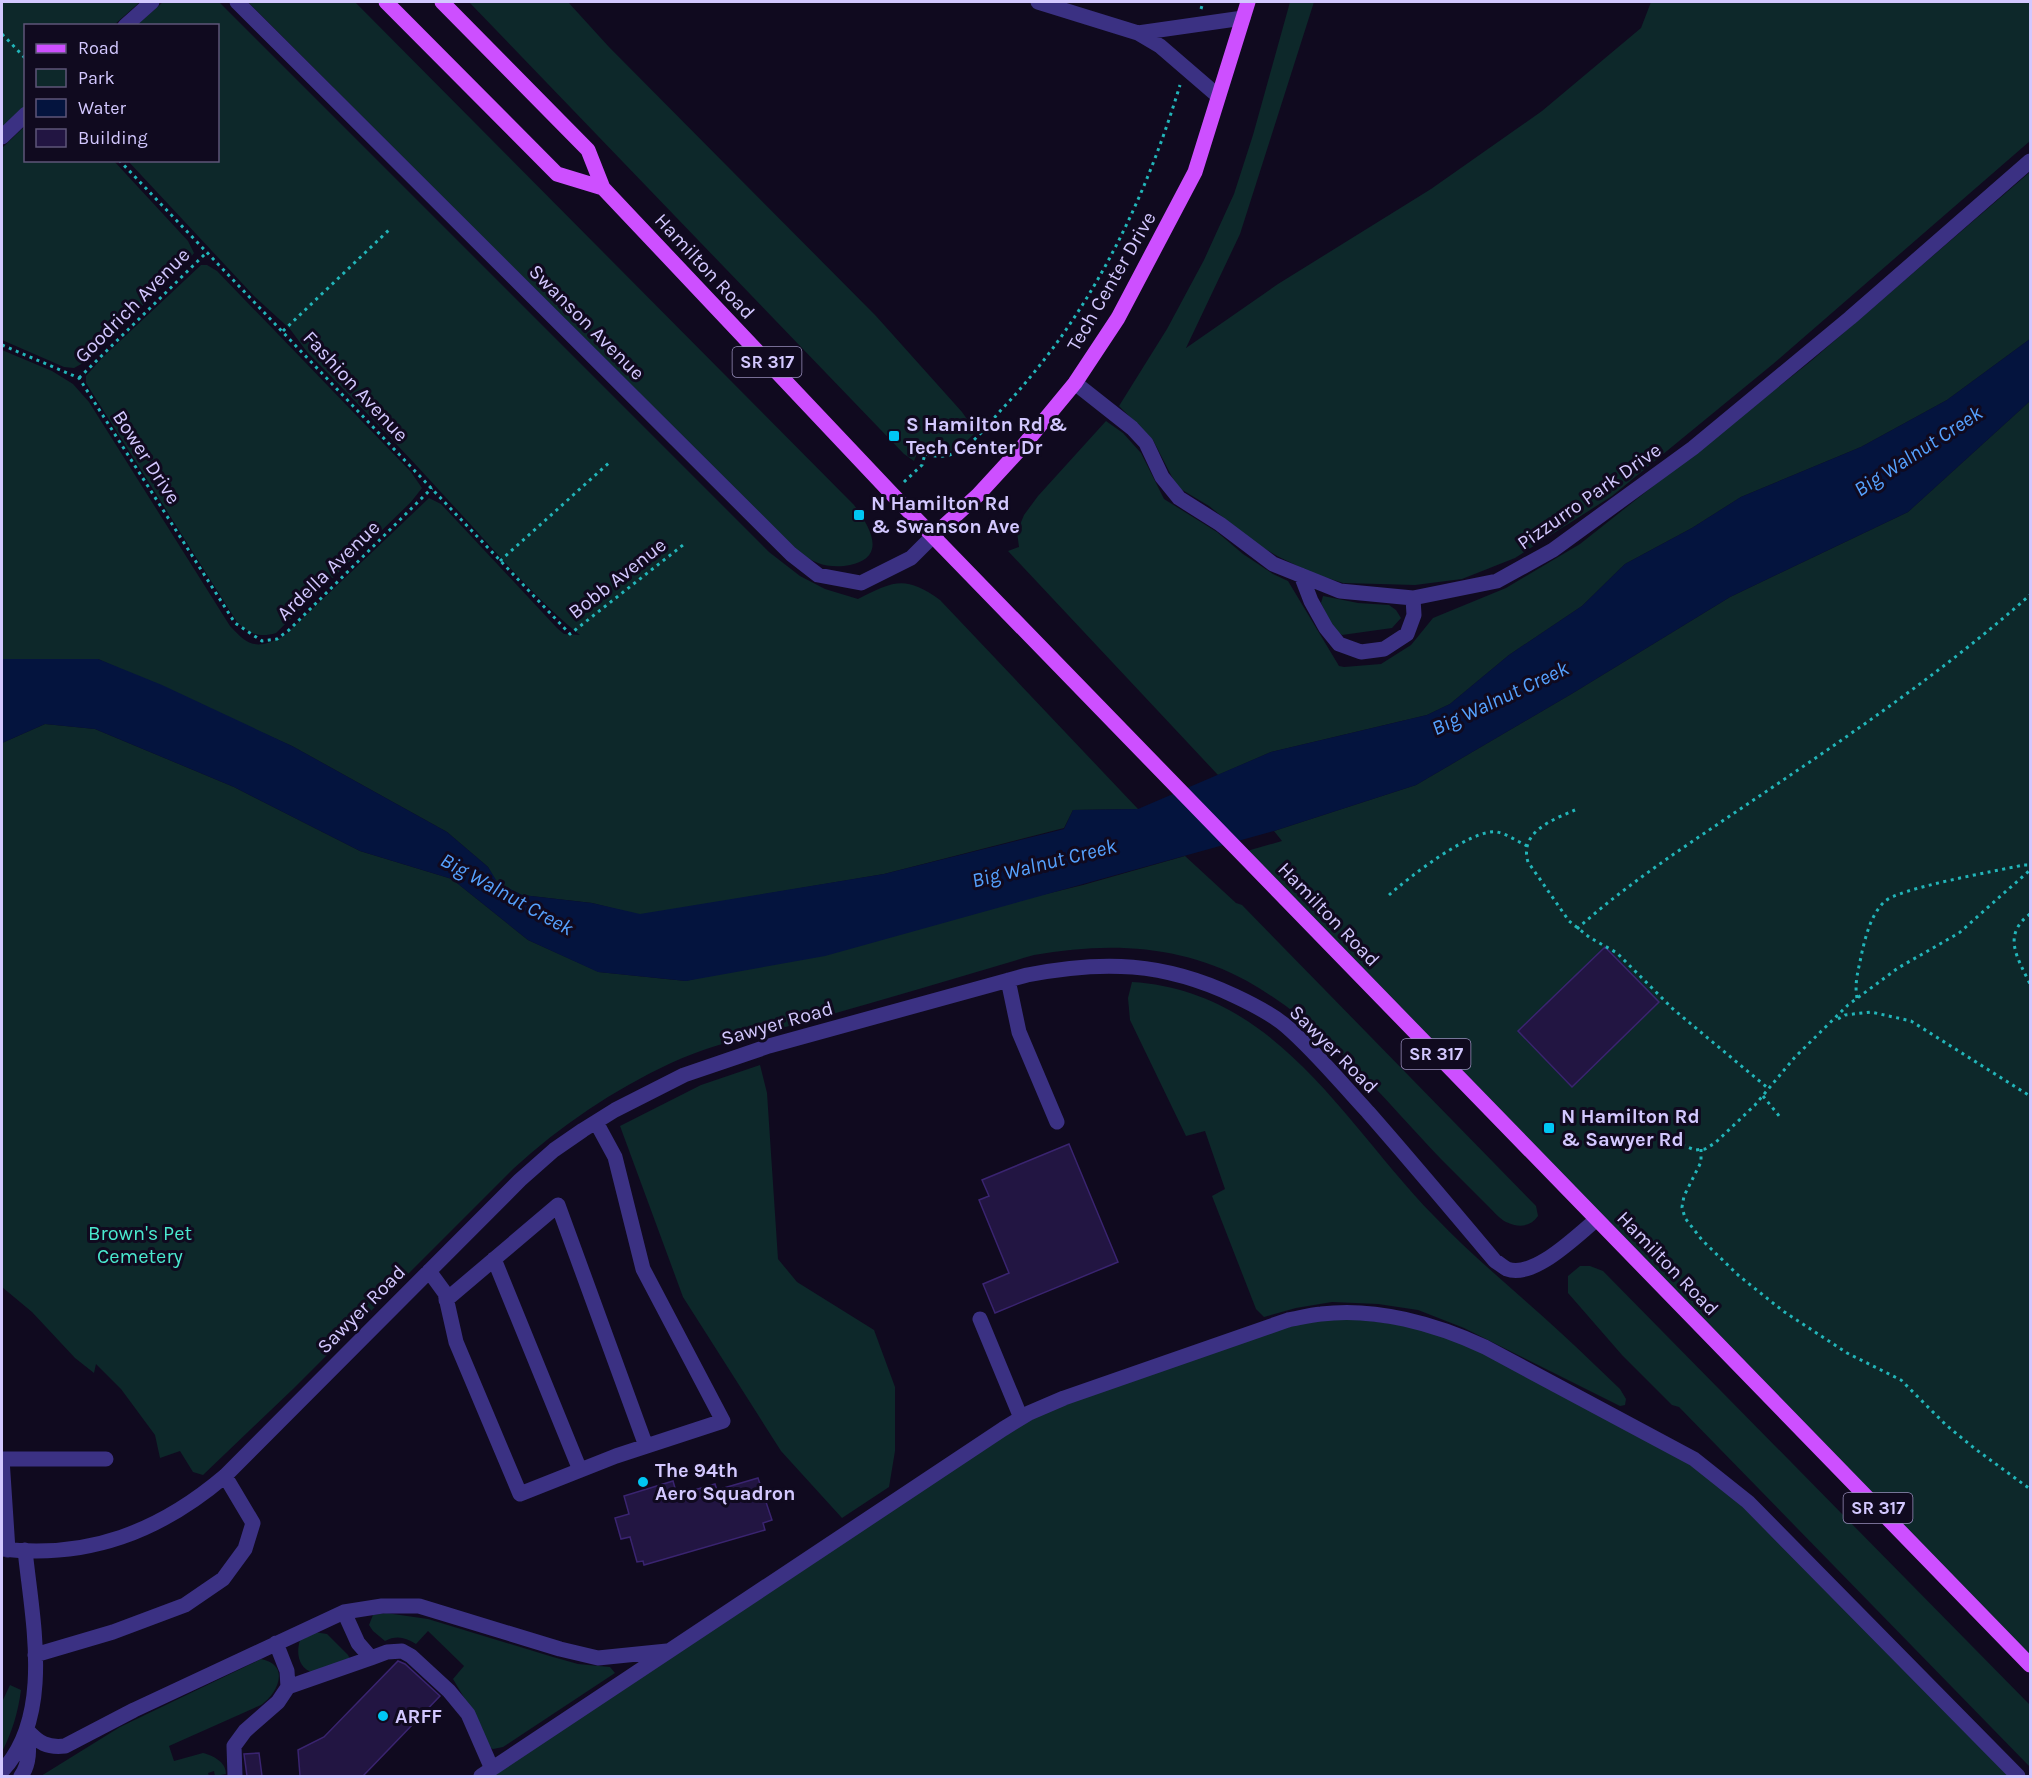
<svg xmlns="http://www.w3.org/2000/svg" width="2032" height="1778" viewBox="0 0 2032 1778" font-family="Karla,sans-serif">
	<style>
		.green { fill: #0d282a }
		.water { fill: #04143e }
		.building { fill: #221542; stroke: #3a2470; stroke-width: 1.5 }
		.lines { fill: none; stroke-linecap: round; stroke-linejoin: round }
		.path { stroke: #22b5b9; stroke-width: 3; stroke-dasharray: 3 4.5; stroke-linecap: butt }
		.minor { stroke: #3b3183; stroke-width: 15 }
		.major { stroke: #cd4fff; stroke-width: 15 }
		.poi-dot { fill: #00c6f3; stroke: #100a1f; stroke-width: 2 }
		.labels { text-anchor: middle; stroke-width: 6; stroke-linejoin: round; paint-order: stroke }
		.shield { fill: #100a1f; stroke: #988fbc; stroke-width: 1.5 }
		.shield-label { font-size: 18px; font-weight: bold; fill: #d3c8ff }
		.street-label { font-size: 20px; fill: #d3c8ff; stroke: #100a1f }
		.poi-label { font-size: 20px; font-weight: bold; fill: #d3c8ff; stroke: #100a1f; text-anchor: start }
		.park-label { font-size: 20px; fill: #4ae9cf; stroke: #100a1f }
		.water-label { font-size: 21px; font-style: italic; fill: #56a2ff; stroke: #100a1f }
	</style>
	<rect width="100%" height="100%" fill="#100a1f"/>
	<path class="green" d="M2,2H140L114,25L26,26L25,108L2,130Z
		M163,2H219L769,552L800,576L825,589L858,599C894,581 905,575 940,600L1138,809L1073,810L1064,828L884,874L640,915L592,903L522,895L497,883L488,867L447,832L292,746L98,659H2V350L52,371L73,384L89,402L230,626C250,648 258,649 284,636L429,498L441,504L557,628L564,634L580,635C532,596 491,546 449,501C403,450 355,401 307,352L290,329L254,296L128,161L218,160V26L137,25Z
		M248,2H355L854,505C870,527 888,557 850,565C841,567 827,567 818,563C804,558 793,546 781,536Z
		M469,2H568L609,47L876,316L962,412L976,432C955,453 948,456 919,449L914,461L904,454Z
		M1290,2H1314L1240,234L1186,348L1278,284L1431,189L1542,111L1641,28L1651,2H2030V141L1773,364L1612,496L1515,558L1462,579L1415,585L1343,583L1312,573L1277,556L1252,541L1209,506L1179,488L1172,477L1153,440L1119,406L1167,329L1204,260L1234,194L1253,135Z
		M25,126L26,160L114,161L188,241L194,253L188,261L85,362L74,368L64,367L2,340V148Z
		M2030,172V339L1947,400L1861,447L1741,497L1692,528L1625,564L1582,606L1509,655L1450,704L1427,715L1271,752L1218,775L1008,551L1019,547L1017,532L1024,515L1038,496L1106,421L1123,433L1141,453L1164,499L1217,532L1243,554L1273,574L1288,581L1339,666L1344,667L1381,664L1411,645L1433,618L1506,588L1580,544L1811,361Z
		M201,265H207L217,271L411,472L422,488L411,502L276,633C260,638 249,634 237,622L86,383V376L102,358Z
		M2030,401V1665L1240,853L1282,841L1274,831L1416,785L1573,693L1730,597L1908,512Z
		M1323,596L1358,603L1389,605L1396,610L1401,618L1392,628L1342,635L1334,630L1321,603Z
		M45,724L95,729L234,787L360,851L452,879L528,940L599,972L686,981L1083,885L1185,856L1236,903L1242,905L1536,1206L1538,1216C1530,1227 1519,1228 1506,1222C1500,1219 1494,1212 1489,1207C1473,1191 1457,1175 1441,1159C1381,1096 1324,1024 1247,981C1180,944 1107,942 1034,955C955,978 876,1002 797,1024C755,1035 712,1044 671,1063C613,1090 560,1126 513,1169L293,1389L203,1475L193,1472L180,1451L160,1458L155,1435L121,1389L96,1364L94,1373L75,1358L32,1312L2,1287V743Z
		M1132,982C1277,991 1344,1123 1434,1216C1474,1258 1519,1294 1561,1333C1581,1351 1600,1370 1620,1389L1626,1399L1625,1405L1620,1406L1464,1328L1418,1310L1378,1304L1332,1302L1296,1308L1264,1317L1256,1309L1212,1196L1225,1189L1205,1131L1186,1136L1130,1020L1128,998Z
		M760,1065L767,1093L778,1259L797,1282L874,1330L895,1387V1451L889,1487L842,1518L781,1451L683,1297L620,1126L701,1085Z
		M1580,1266H1590L1603,1271L2030,1705V1767L1679,1407L1672,1405L1622,1355L1568,1293V1276Z
		M1322,1314L1456,1333L1694,1459L2018,1776H481L1029,1413Z
		M386,1613L428,1619L553,1657L578,1664L610,1667L615,1673L503,1747L493,1749L488,1747L482,1728L453,1679L464,1666L428,1631L416,1644C405,1637 396,1635 385,1641L373,1631L369,1625L373,1615Z
		M314,1632L327,1634L348,1655L350,1659L313,1673C298,1668 296,1653 300,1640Z
		M261,1659C291,1665 278,1693 261,1705L169,1746L174,1761L203,1753C214,1756 226,1762 226,1774L215,1776L214,1771L208,1773L209,1776H41L120,1727Z
		M10,1685L21,1690C18,1713 12,1732 2,1752V1702Z"/>
	<path class="water" d="M2030,339V401L1908,512L1730,597L1573,693L1416,785L1274,831L825,956L686,981L598,972L528,940L452,879L360,851L234,787L95,729L45,724L2,743V659H98L162,685L292,746L447,832L488,867L498,883L522,895L592,903L640,914L884,874L1064,829L1073,810L1138,809L1271,752L1427,715L1450,704L1509,655L1582,606L1625,564L1692,528L1741,497L1861,447L1947,400Z"/>
	<path class="building" d="M1605,947L1659,1002L1572,1087L1518,1031Z
		M1069,1144L1118,1262L995,1313L983,1284L1009,1273L979,1200L989,1196L982,1180Z
		M758,1478L772,1520L763,1523L765,1530L644,1565L643,1561L637,1562L630,1537L621,1539L615,1518L629,1514L624,1496L673,1481L677,1495L715,1484L717,1490Z
		M398,1661L405,1664L440,1696L363,1776H300L298,1750L324,1737Z
		M259,1753L262,1776H247L244,1754Z"/>
	<g class="lines">
		<path class="path" d="M1201,9L1203,2
			M2,34L26,59
			M119,160L570,634L683,545
			M283,331L391,228
			M2,345L79,378L235,623L262,641L277,639L289,630L432,488
			M79,378L206,253
			M904,482L922,465L925,454C931,455 937,457 943,456C968,454 987,425 1002,409C1089,317 1144,204 1180,85
			M500,561L611,461
			M1575,810C1552,820 1519,832 1528,862L1569,921L1589,937L1617,953L1673,1009L1769,1089
			M1389,895C1408,878 1472,828 1497,832C1507,834 1517,841 1527,846
			M2030,914C2002,935 2017,957 2030,984
			M1577,929C1620,890 1668,858 1715,826C1823,753 1933,681 2030,595
			M1857,998C1854,982 1859,968 1862,952C1866,935 1871,915 1884,902C1898,888 1997,871 2023,865H2030
			M1838,1019L1845,1015L1871,1012L1911,1021L2030,1096
			M1763,1096L1780,1117
			M1682,1145L1695,1150L1705,1149L1715,1143L1755,1105L1795,1057L1848,1005L1898,968L1959,933L2030,870
			M1701,1149V1162L1684,1196L1682,1207L1685,1218L1702,1240L1738,1275L1783,1311L1847,1353L1901,1380L1946,1425L1974,1448L2030,1489"/>
		<path class="minor" d="M237,2L791,554L818,575L861,583L911,558L933,536
			M1038,2L1138,33L1160,46L1218,96
			M125,26L152,2
			M1138,33L1243,18
			M2,137L26,114
			M1075,383L1132,428L1146,443L1162,477L1179,498L1220,524L1273,564L1340,591L1413,598L1497,581L1553,550L1693,448L1850,318L2030,161
			M1301,575L1311,601L1326,628L1339,644L1361,652L1384,649L1407,634L1414,615L1413,598
			M1008,980L1019,1032L1057,1122
			M494,1259L580,1470
			M429,1271L445,1293L456,1342L520,1494L616,1456L723,1421L643,1269L615,1157L596,1122
			M446,1300L558,1205L646,1446
			M980,1319L1021,1418
			M2,1549C88,1559 159,1532 225,1476L520,1180L554,1150L583,1130L615,1110L684,1075L769,1046L1027,975C1103,960 1164,962 1235,996C1252,1004 1272,1014 1286,1026C1316,1052 1341,1083 1368,1112C1411,1161 1453,1211 1495,1261C1499,1263 1503,1267 1507,1269C1534,1279 1576,1236 1596,1220
			M8,1550L2,1459H106
			M344,1612L358,1643L371,1658L387,1652L402,1651L411,1656L449,1691L468,1714L492,1769
			M35,1655L113,1632L185,1605L223,1579L245,1549L253,1523L225,1476
			M288,1687L371,1658
			M27,1730C39,1743 47,1748 65,1746L134,1710L344,1612L382,1606H419L560,1649L598,1658L667,1651
			M2,1771C54,1716 32,1619 25,1550
			M21,1776C30,1764 29,1748 28,1733
			M235,1776L234,1746L245,1731L278,1702L288,1687L287,1671L276,1643
			M481,1776L1003,1429L1029,1413L1064,1398L1288,1320C1299,1318 1310,1315 1321,1314C1375,1307 1436,1324 1485,1347L1694,1459L1748,1502L2018,1776"/>
		<path class="major" d="M386,2L557,174L603,188
			M442,2L588,150L603,188L892,494L2030,1665
			M933,536L978,495L1023,446L1075,383L1118,318L1195,172L1248,2"/>
	</g>
	<g class="poi-dot">
		<rect x="888" y="430" width="12" height="12" rx="3"/>
		<rect x="853" y="509" width="12" height="12" rx="3"/>
		<rect x="1543" y="1122" width="12" height="12" rx="3"/>
		<circle cx="643" cy="1482" r="6"/>
		<circle cx="383" cy="1716" r="6"/>
	</g>
	<g class="labels">
		<g class="shield">
			<rect x="732.5" y="347" width="69" height="30" rx="4.5"/>
			<rect x="1401.5" y="1039" width="69" height="30" rx="4.5"/>
			<rect x="1843.5" y="1493" width="69" height="30" rx="4.5"/>
		</g>
		<g class="shield-label">
			<text x="767" y="368">SR 317</text>
			<text x="1436" y="1060">SR 317</text>
			<text x="1878" y="1514">SR 317</text>
		</g>
		<g class="street-label">
			<text transform="translate(705 266) rotate(47)" y="7">Hamilton Road</text>
			<text transform="translate(1111 281) rotate(-60)" y="7">Tech Center Drive</text>
			<text transform="translate(132 305) rotate(-45)" y="7">Goodrich Avenue</text>
			<text transform="translate(587 322) rotate(45)" y="7">Swanson Avenue</text>
			<text transform="translate(356 386) rotate(47)" y="7">Fashion Avenue</text>
			<text transform="translate(147 457) rotate(57)" y="7">Bower Drive</text>
			<text transform="translate(1589 496) rotate(-35)" y="7">Pizzurro Park Drive</text>
			<text transform="translate(328 570) rotate(-44)" y="7">Ardella Avenue</text>
			<text transform="translate(617 578) rotate(-38)" y="7">Bobb Avenue</text>
			<text transform="translate(1329 914) rotate(46)" y="7">Hamilton Road</text>
			<text transform="translate(777 1023) rotate(-16)" y="7">Sawyer Road</text>
			<text transform="translate(1334 1049) rotate(45)" y="7">Sawyer Road</text>
			<text transform="translate(1668 1263) rotate(46)" y="7">Hamilton Road</text>
			<text transform="translate(361 1309) rotate(-45)" y="7">Sawyer Road</text>
		</g>
		<g class="poi-label">
			<text x="906" y="431">S Hamilton Rd &amp;<tspan x="906" dy="23">Tech Center Dr</tspan></text>
			<text x="871" y="510">N Hamilton Rd<tspan x="871" dy="23">&amp; Swanson Ave</tspan></text>
			<text x="1561" y="1123">N Hamilton Rd<tspan x="1561" dy="23">&amp; Sawyer Rd</tspan></text>
			<text x="655" y="1477">The 94th<tspan x="655" dy="23">Aero Squadron</tspan></text>
			<text x="395" y="1723">ARFF</text>
		</g>
		<g class="park-label">
			<text x="140" y="1240">Brown's Pet<tspan x="140" dy="23">Cemetery</tspan></text>
		</g>
		<g class="water-label">
			<text transform="translate(1918 451) rotate(-33)" y="7">Big Walnut Creek</text>
			<text transform="translate(1500 698) rotate(-25)" y="7">Big Walnut Creek</text>
			<text transform="translate(1044 863) rotate(-14)" y="7">Big Walnut Creek</text>
			<text transform="translate(507 894) rotate(29)" y="7">Big Walnut Creek</text>
		</g>
	</g>
	<rect width="2032" height="1778" fill="none" stroke="#d3c8ff" stroke-width="6"/>
	<rect x="24" y="24" width="195" height="138" fill="#100a1f" stroke="#5e5679" stroke-width="1.5"/>
	<rect x="36" y="44" width="30" height="9" fill="#cd4fff" stroke="#5e5679" stroke-width="1.5"/>
	<text x="78" y="54" font-size="18" fill="#d3c8ff">Road</text>
	<rect x="36" y="69" width="30" height="18" fill="#0d282a" stroke="#5e5679" stroke-width="1.5"/>
	<text x="78" y="84" font-size="18" fill="#d3c8ff">Park</text>
	<rect x="36" y="99" width="30" height="18" fill="#04143e" stroke="#5e5679" stroke-width="1.5"/>
	<text x="78" y="114" font-size="18" fill="#d3c8ff">Water</text>
	<rect x="36" y="129" width="30" height="18" fill="#221542" stroke="#5e5679" stroke-width="1.5"/>
	<text x="78" y="144" font-size="18" fill="#d3c8ff">Building</text>
</svg>
